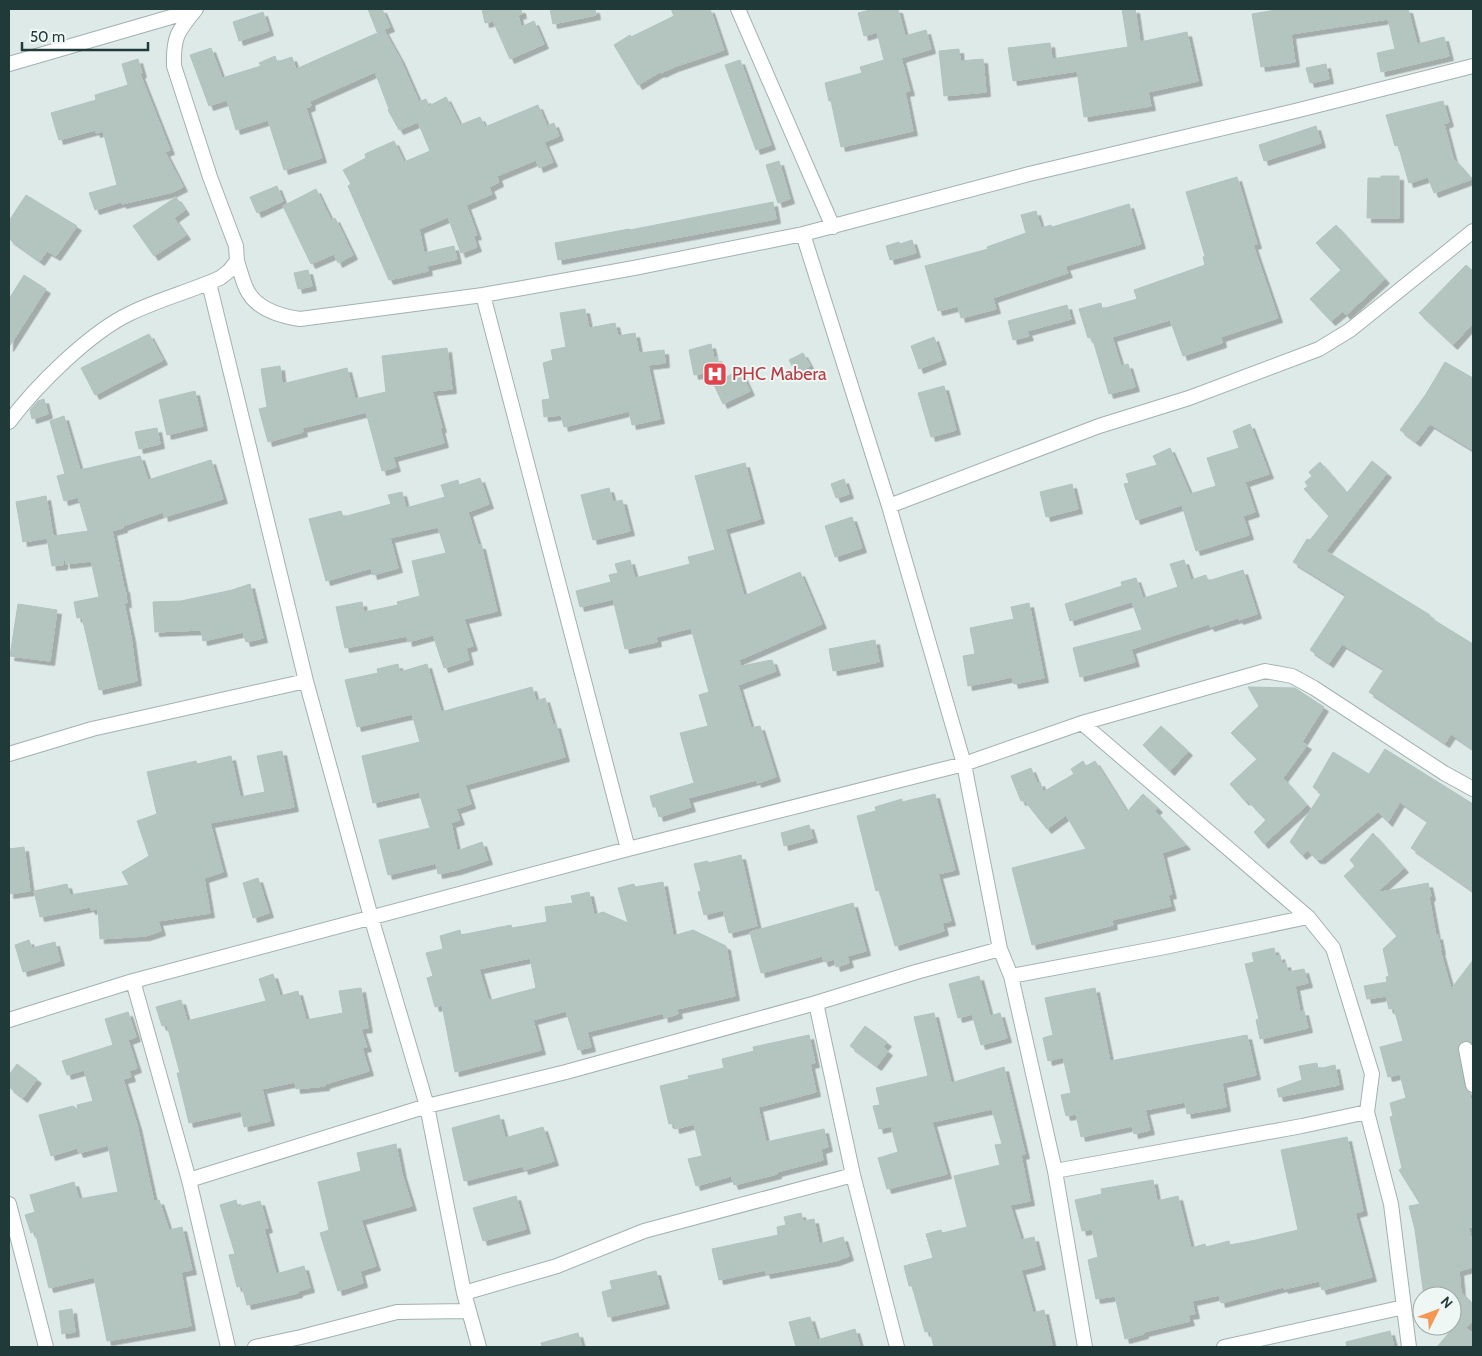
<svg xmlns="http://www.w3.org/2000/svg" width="1482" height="1356" viewBox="0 0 1482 1356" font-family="Cabin,sans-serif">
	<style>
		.building { fill: #b4c5c0; stroke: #b1c4bf; fill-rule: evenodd; filter: url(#shadow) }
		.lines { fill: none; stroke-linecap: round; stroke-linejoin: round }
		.minor-casing { stroke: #a1b2af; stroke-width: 16 }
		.minor { stroke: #fff; stroke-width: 14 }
		.labels { text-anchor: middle; stroke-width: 4; stroke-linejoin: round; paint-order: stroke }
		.health-label { font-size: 18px; fill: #be3a42; stroke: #eff7f4; text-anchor: start }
	</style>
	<defs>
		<filter id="shadow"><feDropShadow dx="4.5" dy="4.5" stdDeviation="0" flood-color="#0004"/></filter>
	</defs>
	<rect width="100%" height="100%" fill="#deeae7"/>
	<path class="building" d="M368,9H382L390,27L377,32Z
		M482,9H521L522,14L518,15L521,27L534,21L544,44L510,59L493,21L485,23Z
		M550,9H595L596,15L553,24Z
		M671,9H710L724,50L674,67L661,73L660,72L638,85L614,45L630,35L631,37L674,16Z
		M874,9H898L905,36L926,30L931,49L901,58L910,91L905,92L913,131L841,147L831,101H829L825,83L862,73L860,67L884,60L877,32L864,36L858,13Z
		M1122,9H1135L1140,42L1187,32L1198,81L1148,92L1151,106L1084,117L1077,71L1013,81L1008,48L1050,43L1052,59L1128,47Z
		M1282,9H1408L1417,44L1444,37L1449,56L1381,72L1377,53L1395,49L1388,19L1291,34L1295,62L1261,67L1252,14Z
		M263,12L269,31L239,41L233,22Z
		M384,30L400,59L419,102L426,99L429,106L446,97L460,125L480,117L485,127L538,105L547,126L554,123L559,136L544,142L553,162L539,168L536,160L497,176L499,182L489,187L492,194L466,205L477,235L473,236L477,247L461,253L448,217L419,229L424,253L454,246L457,259L427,266L428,271L389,280L348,186L351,184L343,170L366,158L365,154L394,141L404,162L430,151L418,122L399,130L388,110L389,109L375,72L310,101L311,106L306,108L322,158L284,170L268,120L236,130L227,100L209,106L190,55L211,48L222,78L261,66L259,63L275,56L277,62L292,57L296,69Z
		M959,49L960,61L983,59L986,92L944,96L939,51Z
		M138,59L142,73L140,74L170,150L165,152L183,187L173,192L122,204L121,202L95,210L89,193L117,185L103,131L96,133L95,130L59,140L51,113L96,100L95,95L128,85L122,64Z
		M740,60L771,145L756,150L725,65Z
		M1326,64L1329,79L1310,83L1306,68Z
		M1443,101L1449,122L1444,124L1453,158L1472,179L1434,193L1428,177L1409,183L1398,145L1395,146L1386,115Z
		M1316,126L1321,143L1264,161L1259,145Z
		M779,161L790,199L778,203L766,165Z
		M1381,176H1399V218H1367L1368,178H1381Z
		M1237,177L1257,244L1253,245L1278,318L1221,337L1222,343L1183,356L1170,320L1112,337L1121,366L1128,364L1135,387L1109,394L1092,337L1088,338L1079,309L1101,303L1102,309L1137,299L1134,290L1205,265L1203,257L1205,256L1186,192Z
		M277,186L283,201L257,213L250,197Z
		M316,189L331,220L335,218L353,255L338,263L334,254L311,264L283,206Z
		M26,195L77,226L56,256L47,251L40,261L9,239V221Z
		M176,197L185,210L174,218L186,235L154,256L133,226Z
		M773,202L776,219L558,260L555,243L629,229L630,230Z
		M1129,204L1141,244L1065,266L1068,273L993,298L996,309L961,318L958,306L938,311L925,266L988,249L987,247L1026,233L1021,215L1036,211L1041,228L1051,225L1052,227Z
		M1336,225L1385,279L1346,315L1343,311L1331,321L1310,299L1341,270L1316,243Z
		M912,240L916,253L890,260L886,246L899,242L900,244Z
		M1466,265L1473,271V323L1453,345L1419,313Z
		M308,270L312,286L298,289L294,273Z
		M24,275L46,289L9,347V299Z
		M1067,305L1071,319L1027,331L1029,336L1013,340L1008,321Z
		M585,309L589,328L615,323L618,336L635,333L639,353L664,350L665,363L648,365L660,419L632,425L629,411L564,427L561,415L544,417L542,400L550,399L543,363L553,360L551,350L566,347L560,313Z
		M149,334L163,360L95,395L81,368Z
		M934,337L942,360L919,369L911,346Z
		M711,344L714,358L717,357L722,379L740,370L750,391L723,404L708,372L694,375L689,350Z
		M447,348L452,389L432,391L442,428H440L444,443L393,457L396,467L382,471L366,412L302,428L303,432L268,442L259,409L267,407L261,369L280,366L282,384L347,368L355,399L386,392L382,356Z
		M803,353L810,366L796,373L789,360Z
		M1445,362L1473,378V450L1430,424L1416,442L1400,430L1426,394Z
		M944,386L956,430L931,437L918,393Z
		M195,391L203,426L167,435L159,400Z
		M44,399L48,414L32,419L30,410L38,401Z
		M64,416L80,470L140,456L148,480L211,460L223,499L164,517L163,512L123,526V528L112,531L124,588H125L127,603H124L131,637L137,681L99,690L82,617L77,618L74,602L99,597L91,561L66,564L64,554L63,565L52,566L47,538L23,542L16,502L46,496L53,536L88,531L78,497L64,501L57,476L65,474L50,421Z
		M1250,424L1269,474L1245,482L1255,512L1243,516L1249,535L1196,551L1182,505L1136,520L1124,484L1129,483L1126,474L1157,465L1153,456L1170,448L1190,494L1216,486L1207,458L1239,448L1233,431Z
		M157,428L160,444L139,449L135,432Z
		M1372,461L1387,473L1326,551L1430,615L1429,617L1473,644V749L1451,734L1445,743L1369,692L1384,669L1342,644L1329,663L1310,650L1346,595L1293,562L1307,539L1310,540L1329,516L1304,489L1308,486L1305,482L1312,476L1309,472L1320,462L1347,493Z
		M745,463L760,519L725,529L744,596L800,572L822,624L739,660L741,666L772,660L776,671L738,685L751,728L760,726L776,777L757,783L756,780L688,798L691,807L659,817L656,807H653L650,796L694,783L680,733L708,726L699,695L709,692L691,628L656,637L657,642L625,649L613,599L580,607L576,591L611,582L609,575L618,573L615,564L630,560L635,578L690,564L688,557L715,550L695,476Z
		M480,478L489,504L468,512L478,545H481L497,611L464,619L473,646L466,648L469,660L444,668L433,635L408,642L407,636L345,648L336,607L362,602L364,612L398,605L397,602L420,596L412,561L446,553L438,527L429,529L390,538L398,568L373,575L371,568L326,581L309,519L341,511L343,517L391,504L388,495L402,492L406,508L445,497L441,485L458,480L459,485Z
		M844,479L849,494L836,498L831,484Z
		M1072,484L1078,509L1046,517L1040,492Z
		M609,488L613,502L622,500L630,531L593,540L581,495Z
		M852,517L862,548L835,557L825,526Z
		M1184,560L1191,580L1206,575L1208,581L1243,570L1257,614L1239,620L1238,618L1210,627L1209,624L1131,649L1135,662L1080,677L1073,648L1142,630L1132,602L1178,587L1170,564Z
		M1136,578L1143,598L1070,621L1065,604L1122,586L1121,582Z
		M250,584L263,638L246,642L243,632L203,641L201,630L155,632L153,602L181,601L232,590Z
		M1029,603L1044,678L1014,684L1012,677L968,686L963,656L975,654L970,628L1014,619L1011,607Z
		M18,604L57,610L50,661L10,656Z
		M875,640L879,662L833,671L829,649Z
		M398,664L400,672L427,664L441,712L532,687L536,701L545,698L553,725L556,724L565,757L465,785L471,804L456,809L460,820L451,823L457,851L482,842L488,860L457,870L438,874L436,863L388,875L379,840L430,828L419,792L373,803L362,756L420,742L412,714L357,727L345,680L378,673L377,669Z
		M1248,687L1295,688L1324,707L1302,742L1307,745L1283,778L1307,805L1264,844L1254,832L1266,820L1246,799L1245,801L1230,784L1257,759L1231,733L1259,706Z
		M1161,726L1188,751L1170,771L1143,745Z
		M1385,749L1473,804V891L1411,848L1428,821L1400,802L1388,822L1378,812L1321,859H1316L1308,850L1302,855L1290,842L1321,794L1313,787L1333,752L1369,774Z
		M282,751L294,807L210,823L223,872L204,878L210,913L158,921L161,931L146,936L100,939L98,909L91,910L90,907L40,917L34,891L67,884L70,895L129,885L122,872L149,856L137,821L157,814L147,772L196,761L197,764L231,756L240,797L265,792L257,756Z
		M1083,761L1086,766L1095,761L1127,812L1143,794L1158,808L1155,811L1186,845L1162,853L1172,894L1168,895L1171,906L1112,920L1113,925L1032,945L1012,868L1086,849L1066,815L1047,829L1024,800L1021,801L1011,776L1031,768L1037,783L1040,782L1043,792L1074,774L1071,769Z
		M935,794L955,870L938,874L951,921L942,923L944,931L895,946L879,890L876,891L857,816L876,811L875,807L902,799V802Z
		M809,825L813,838L784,846L781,833Z
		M1373,833L1404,868L1376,893L1428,883L1431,896L1429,897L1436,936L1438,935L1441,950H1440L1451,989L1473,960V1044L1469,1041L1465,1040L1461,1042L1457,1047L1464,1087L1469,1093L1473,1105V1227H1468L1473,1244V1267L1459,1271L1461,1292L1473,1304V1320L1466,1328L1473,1334V1347H1437L1452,1329V1296H1424L1415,1230L1409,1206L1420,1204L1399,1170L1402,1168L1390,1117L1393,1116L1390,1103L1406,1098L1400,1074L1388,1077L1380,1047L1403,1041L1394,1008L1389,1009L1386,996L1367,999L1364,986L1387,982L1386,977L1389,976L1383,949L1397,936L1344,876L1355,866L1350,860Z
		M24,847L30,891L9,894V849Z
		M741,855L757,926L729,933L723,910L704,915L698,892L701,891L694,864L708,861V863Z
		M258,878L269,913L253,918L243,883Z
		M663,882L673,936L693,930L726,946L735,996L677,1009L678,1014L664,1018L663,1013L587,1032L591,1047L578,1050L566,1011L533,1020L541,1050L455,1072L442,1005L435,1007L427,978L433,976L426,953L443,949L440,936L460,930L461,935L511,925L512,928L547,922L545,907L573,903L571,896L589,892L594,915L603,912L628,923L618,888L634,884L635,887ZM530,958L536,988L492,1000L488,999L479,969Z
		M853,903L866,951L847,956L849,963L836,967L834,959L824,962L822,956L761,973L750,932Z
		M29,940L32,948L55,942L60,961L23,972L15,945Z
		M1274,948L1276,957L1280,955L1282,964L1286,963L1288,972L1304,969L1308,983L1295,986L1300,1012L1304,1011L1308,1028L1260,1039L1256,1020L1259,1019L1245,964L1254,962L1252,953Z
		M273,974L280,996L298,991L306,1020L343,1013L339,991L361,988L368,1028L361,1029L367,1047L362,1048L369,1071L325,1084V1086L296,1089L295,1082L262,1089L270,1121L244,1127L241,1111L189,1123L177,1073H180L167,1025L162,1026L156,1007L181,1000L187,1021L266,1001L259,979Z
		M979,976L990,1016L1000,1013L1007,1038L981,1045L972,1014L958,1018L949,984Z
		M1095,988L1110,1061L1247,1035L1256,1075L1222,1083L1226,1107L1187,1114L1185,1102L1145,1110L1150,1130L1134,1134L1132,1126L1081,1137L1076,1114L1066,1116L1061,1095L1071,1093L1063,1057L1048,1061L1043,1038L1053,1035L1045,998Z
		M128,1012L136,1037L128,1040L137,1068L129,1071L131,1077L123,1079L137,1125L154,1202L159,1200L169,1230L182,1227L192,1270L181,1272L191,1326L107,1341L94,1277L49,1288L35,1231L31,1233L25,1215L35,1212L30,1195L74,1182L79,1199L118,1192L108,1145L79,1153L77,1148L51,1156L39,1115L73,1106L78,1110L77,1105L93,1101L84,1070L67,1075L62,1061L113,1045L105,1019Z
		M934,1013L951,1083L1004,1067L1025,1154L1021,1155L1030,1201L1010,1205L1021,1240L1034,1237L1041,1265L1021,1270L1033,1313L1044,1310L1052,1345L1041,1347H934L930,1331L925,1332L912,1286H909L904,1266L933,1258L926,1234L941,1230L942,1233L967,1227L954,1176L1000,1165L995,1145L1002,1144L992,1109L932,1122L947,1174L887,1189L878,1158L898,1152L891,1126L879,1129L873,1106L880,1105L876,1088L928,1076L914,1017Z
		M865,1026L887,1042L883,1047L888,1051L877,1066L850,1046Z
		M809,1035L815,1063L810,1064L816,1092L758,1107L766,1142L824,1129L828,1147L821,1149L823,1160L777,1172V1174L734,1185L731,1176L696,1186L688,1159L702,1156L694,1124L675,1129L674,1123L669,1124L660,1086L689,1079L688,1076L724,1068L722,1059L754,1051L753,1047Z
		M1317,1063L1318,1069L1335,1065L1339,1085L1279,1097L1277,1089L1302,1080L1299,1066Z
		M17,1064L37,1079L23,1098L9,1087V1075Z
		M499,1115L505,1138L543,1127L554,1161L524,1170L523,1166L464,1181L452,1128Z
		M1347,1137L1363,1211L1355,1213L1372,1277L1322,1290L1319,1281L1284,1289L1283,1287L1221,1303L1219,1295L1192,1301L1195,1314L1188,1315L1190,1321L1144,1332V1334L1125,1339L1115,1296L1096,1299L1088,1260L1098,1257L1092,1229L1082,1231L1075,1200L1102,1194L1101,1189L1153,1180L1157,1201L1178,1196L1191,1248L1205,1244L1206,1247L1229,1241L1230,1245L1256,1240L1298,1230L1281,1150Z
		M396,1144L402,1174L412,1206L361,1220L376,1266L360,1271L363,1283L338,1291L320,1233L329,1230L318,1182L361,1171L357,1153Z
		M516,1196L526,1229L483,1241L473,1208Z
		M236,1200L238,1207L260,1201L268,1228L264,1229L276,1274L304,1266L310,1288L298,1291V1293L247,1305L242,1286L237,1287L229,1255L235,1254L220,1205Z
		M801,1213L803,1221L814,1219L819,1244L843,1237L849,1256L836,1261L766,1274L765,1270L719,1280L712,1249L778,1235L777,1227L786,1225L784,1217Z
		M656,1271L665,1304L608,1317L602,1292L612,1289L610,1281Z
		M72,1309L75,1332L62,1334L59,1311Z
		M810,1317L817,1340L855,1329L860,1347H796L789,1322Z
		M1390,1331L1394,1347H1347L1346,1342Z
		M578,1333L582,1347H542L541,1343Z"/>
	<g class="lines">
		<g class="minor-casing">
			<path id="minor" d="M738,9L833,227
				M9,64L195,10
				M803,234L889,506L964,764L1000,949L1011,976L1055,1171L1085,1347
				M237,261C240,270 242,279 246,288C255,309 279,316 300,319L483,295L634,268L803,234L1029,174L1295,111L1473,66
				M209,283L306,681L371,917L427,1106L464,1293L479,1347
				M483,295L628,849
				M9,422C36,386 90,332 131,313C160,299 191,291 220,278L229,271L237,261L236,246L210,177L174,66C173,36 178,31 196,9
				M889,506L1099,426L1189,398L1319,349L1350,330L1473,231
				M1082,723L1308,917L1333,948L1372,1074L1367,1112L1391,1204L1409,1347
				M9,754L92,729L306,681
				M1011,976L1165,947L1308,917
				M133,981L189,1180L228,1347
				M816,1003L853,1175L897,1347
				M9,1020L133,981L628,849L964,764L1082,723L1265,671L1292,676L1314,688L1444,773L1473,789
				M1466,1049L1473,1085
				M1055,1171L1302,1126L1367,1112
				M189,1180L427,1106L566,1072L816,1003L916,972L1000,949
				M9,1204L46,1347
				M464,1293L557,1266L644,1231L853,1175
				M255,1347L301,1337L397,1312L468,1311
				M1224,1347L1404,1307"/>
		</g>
		<use href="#minor" class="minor"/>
	</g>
	<defs>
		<g id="hospital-square" transform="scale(1.25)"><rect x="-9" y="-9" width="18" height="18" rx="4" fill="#e0444e" stroke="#eff7f4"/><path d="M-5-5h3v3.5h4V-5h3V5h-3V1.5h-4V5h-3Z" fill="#fff"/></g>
	</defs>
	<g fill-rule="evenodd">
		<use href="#hospital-square" x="715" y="374"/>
	</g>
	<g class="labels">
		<g class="health-label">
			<text x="732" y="380">PHC Mabera</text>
		</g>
	</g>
	<rect width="1482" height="1356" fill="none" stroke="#1f3a38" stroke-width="20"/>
	<g transform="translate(1437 1311) rotate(48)"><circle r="24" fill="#eff7f4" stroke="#9caba9"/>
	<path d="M0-4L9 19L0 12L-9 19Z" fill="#f59652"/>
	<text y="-8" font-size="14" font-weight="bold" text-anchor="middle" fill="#1f3a38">N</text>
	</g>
	<path d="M22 42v8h126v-8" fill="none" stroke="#1f3a38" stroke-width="2.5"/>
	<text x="30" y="42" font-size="15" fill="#1f3a38" stroke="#eff7f4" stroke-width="4" paint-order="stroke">50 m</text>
</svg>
